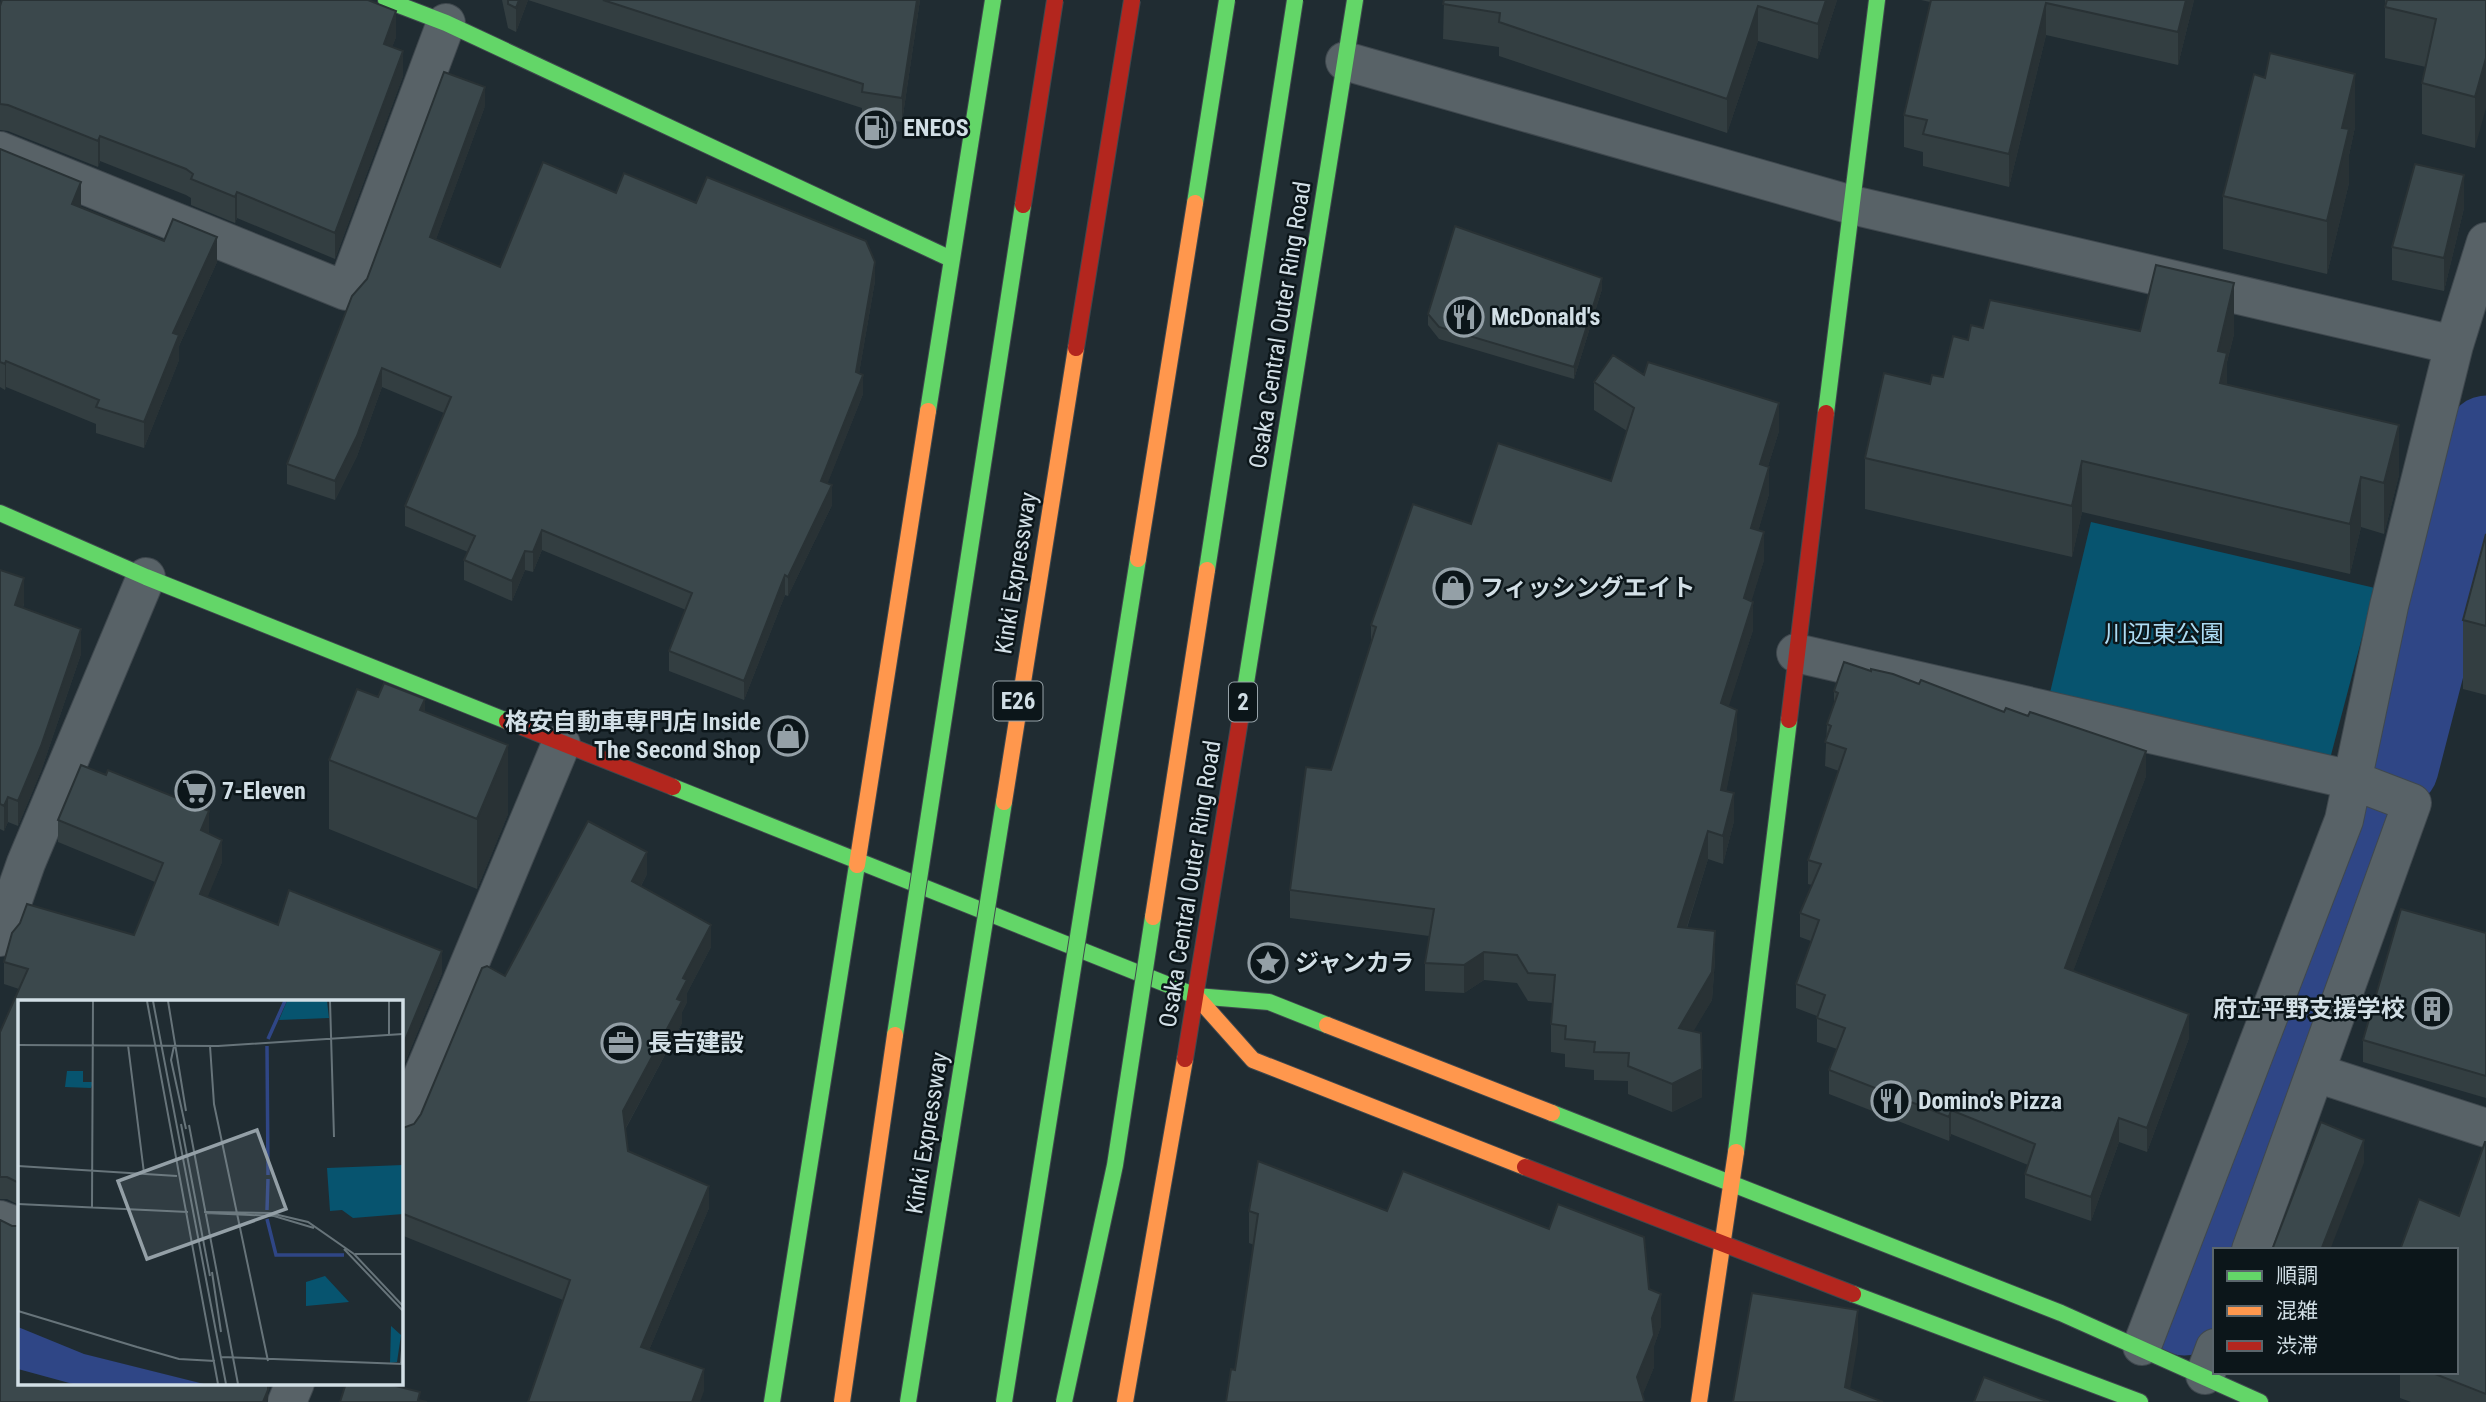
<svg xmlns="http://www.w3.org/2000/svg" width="2486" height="1402" viewBox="0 0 2486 1402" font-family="'Roboto Condensed','Noto Sans JP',sans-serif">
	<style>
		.green { fill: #07546f }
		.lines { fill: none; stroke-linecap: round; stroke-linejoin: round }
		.river { stroke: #2f4686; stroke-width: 77 }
		.street-casing { stroke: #3f484e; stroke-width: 40 }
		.fast-casing { stroke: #3f484e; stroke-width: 18 }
		.slow-casing { stroke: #3f484e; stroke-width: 18 }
		.jam-casing { stroke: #3f484e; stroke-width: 18 }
		.street { stroke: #586267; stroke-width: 38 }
		.fast { stroke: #63d668; stroke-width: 16 }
		.slow { stroke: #ff974d; stroke-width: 16 }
		.jam { stroke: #b3261e; stroke-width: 16 }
		.fast-bridge-casing { stroke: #3f484e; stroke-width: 18; stroke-linecap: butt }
		.slow-bridge-casing { stroke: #3f484e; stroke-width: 18; stroke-linecap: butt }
		.jam-bridge-casing { stroke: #3f484e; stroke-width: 18; stroke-linecap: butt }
		.fast-bridge { stroke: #63d668; stroke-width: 16 }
		.slow-bridge { stroke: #ff974d; stroke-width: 16 }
		.jam-bridge { stroke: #b3261e; stroke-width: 16 }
		.wall { fill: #333e41 }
		.shaded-wall { fill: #293235 }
		.building { fill: #3b484c; stroke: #293235; stroke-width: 2 }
		.labels { text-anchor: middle; stroke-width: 5; stroke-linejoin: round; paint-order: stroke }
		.shield { fill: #0c161a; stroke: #97a3a9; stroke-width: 2 }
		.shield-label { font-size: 23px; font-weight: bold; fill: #d2dfe6 }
		.poi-label { font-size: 24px; font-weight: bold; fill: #d2dfe6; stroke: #0c161a; text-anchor: start }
		.street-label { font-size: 24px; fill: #d2dfe6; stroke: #0c161a }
		.park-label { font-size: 24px; fill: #addbf3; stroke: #0c161a }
		.inset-river { fill: none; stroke: #2f4686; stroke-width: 3.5 }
		.inset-road { fill: none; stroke: #67747a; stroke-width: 2 }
		.view { fill: #94a0a7; fill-opacity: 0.15; stroke: #94a0a7; stroke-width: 3.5 }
		.inset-edge { fill: none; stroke: #d2dfe6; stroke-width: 3.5 }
	</style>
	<rect width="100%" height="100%" fill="#202c32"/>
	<path class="green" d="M2091,522L2375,588L2331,755L2317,763L2048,701Z"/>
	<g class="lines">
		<path class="river" d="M2400,768L2486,434
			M2184,1317L2378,828"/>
		<g class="street-casing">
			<path id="street" d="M1345,61L1852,205L2454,345
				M0,151L346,291L446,23
				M1796,653L2352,780L2412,803L2251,1250
				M0,937L26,863L146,577
				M2316,1073L2486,1128
				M401,1128L561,744
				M0,1220L19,1227
				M2142,1346L2344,820L2389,606L2454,345L2486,242
				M2205,1375L2215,1348
				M287,1402L295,1383"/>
		</g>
		<g class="fast-casing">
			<path id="fast" d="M386,0L446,23L951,259
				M928,411L993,0
				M1826,413L1877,0
				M0,513L146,577L507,721
				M1242,708L1355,0
				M673,787L1196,996L1269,1002L1327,1025
				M1552,1113L2061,1313L2260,1402
				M1736,1152L1789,720
				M1853,1294L2140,1402
				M772,1402L857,865"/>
		</g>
		<g class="slow-casing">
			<path id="slow" d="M857,865L928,411
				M1196,996L1253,1060L1525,1167
				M1327,1025L1552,1113
				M1125,1402L1185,1059
				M1699,1402L1736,1152"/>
		</g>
		<g class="jam-casing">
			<path id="jam" d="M1789,720L1826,413
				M507,721L673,787
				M1185,1059L1242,708
				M1525,1167L1853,1294"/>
		</g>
		<use href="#street" class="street"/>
		<use href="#fast" class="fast"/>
		<use href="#slow" class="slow"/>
		<use href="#jam" class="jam"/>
		<g class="fast-bridge-casing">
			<path id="fast-bridge" d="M1195,203L1227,0
				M1207,570L1295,0
				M895,1035L1023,205
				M908,1402L1004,802
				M1004,1402L1138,559
				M1064,1402L1115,1165L1153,917"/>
		</g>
		<g class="slow-bridge-casing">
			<path id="slow-bridge" d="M1138,559L1195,203
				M1004,802L1076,348
				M1153,917L1207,570
				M842,1402L895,1035"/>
		</g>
		<g class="jam-bridge-casing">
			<path id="jam-bridge" d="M1023,205L1055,0
				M1076,348L1132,0"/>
		</g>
		<use href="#fast-bridge" class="fast-bridge"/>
		<use href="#slow-bridge" class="slow-bridge"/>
		<use href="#jam-bridge" class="jam-bridge"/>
	</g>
	<path class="wall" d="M502,0H920L902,122L862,116V108L528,0L516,32L508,28Z
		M1444,0H1837L1818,59L1758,41L1727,133L1499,56V47L1443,39Z
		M1921,0H2194L2178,65L2046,35L2009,187L1923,166V152L1904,147V115L1930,2Z
		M2385,0H2486L2475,148L2422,134V83L2426,67L2385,58Z
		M0,6L396,37L392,47L403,76L335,259L237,218L235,223L191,205V198L186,195L100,161L98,167L8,131L0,130Z
		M485,106L436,239L500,267L616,193L875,281L859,373L863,394L827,484L832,505L788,596L785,595L744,700L669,671V651L686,610L542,550L533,572L525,570L512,601L464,580V560L468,552L405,526V506L444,413L382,387L357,456L335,500L287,484V464L367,279Z
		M2355,127L2349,155V183L2327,274L2223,249V196Z
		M0,149L81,207L217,262L179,346V360L144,448L96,433V424L6,387L5,390L0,387Z
		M2464,208L2444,291L2392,280V247Z
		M1602,289L1574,379L1439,339L1428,325V314Z
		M1983,328L2234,334L2227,362V385L2399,475L2384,534L2361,527L2350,574L2082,512L2072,557L1865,509V458L1930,384L1943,377L1968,340Z
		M1644,375L1779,431L1768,466L1769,494L1758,531L1764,560L1751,601L1753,630L1728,707L1737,738L1726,791L1734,821L1723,864L1708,859L1687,928L1715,959L1712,1000L1693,1031L1702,1097L1672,1112L1628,1094V1081L1594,1080V1070L1565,1067V1054L1551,1052V1024L1553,1003L1528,1001L1517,983L1484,980L1464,993L1425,991V963L1429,936L1290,918V890L1331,770L1371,643V625L1471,524L1611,481L1627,431L1594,410V382Z
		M2486,534V695L2463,689V620Z
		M0,570L24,603L23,608L81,654L41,771L18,826L8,822L4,831L0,829Z
		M1834,691L2146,776L2073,971L2189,1038L2147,1152L2119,1142L2091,1221L2025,1198V1174L2028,1165L1951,1134L1949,1141L1829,1094V1070L1837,1049L1817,1042V1016L1796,1008V984L1811,941L1800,937V913L1812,885L1808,884V860L1839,771L1825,766L1827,724L1834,705Z
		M378,697L425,712L508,814L477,889L329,829V760Z
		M58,820L208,834L222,862L207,897L278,925L442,973L401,1072V1001H19V1205L7,1199H0V1032L19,989L4,984V962L134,935L155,882L58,842Z
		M647,874L641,886L711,947L687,993V1002L682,1012V1023L625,1130L628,1151L709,1208L649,1350L704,1391L563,1300L401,1235V1127L403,1128L414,1124L421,1114L505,976Z
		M2486,933V1098L2363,1062V1040Z
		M2486,1142V1402H2411L2400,1398V1372H2456L2459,1216Z
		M1249,1211H1387L1649,1289L1661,1326L1654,1346V1367L1642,1396L1644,1402L1235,1370L1254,1245L1249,1243Z"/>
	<path class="shaded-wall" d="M519,0H528L516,32V8Z
		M917,0H920L902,122V98Z
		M1826,0H1837L1818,59V24Z
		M2186,0H2194L2178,65V32Z
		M2046,3V35L2009,187V154Z
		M1758,6V41L1727,133V99Z
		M396,11V37L384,69V44Z
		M403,51V76L335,259V233Z
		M2486,58V108L2475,148V97Z
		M2355,74V127L2349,155V183L2327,274V221L2342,128Z
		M485,87V106L430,256V237Z
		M100,136V161L98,167V141Z
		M2464,175V208L2444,291V258Z
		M81,182V207L72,204Z
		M237,192V218L235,223V197Z
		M217,237V262L179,346V360L144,448V422L173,333Z
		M875,262V281L856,391V372Z
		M1602,278V289L1574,379V367Z
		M2234,283V334L2227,362V404L2220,434L2218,351Z
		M6,361V387L5,390V364Z
		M382,368V387L357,456L335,500V481Z
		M863,375V394L821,500V481Z
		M1779,403V431L1760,492V464Z
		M2399,425V475L2384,534V483Z
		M2082,461V512L2072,557V506Z
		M1769,467V494L1751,556V528Z
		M2361,477V527L2350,574V524Z
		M832,485V505L788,596V577Z
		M542,530V550L533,572V552Z
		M1764,532V560L1744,626V598Z
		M525,551V570L512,601V581Z
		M785,575V595L744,700V681Z
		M24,578V603L15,630V605Z
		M1753,602V630L1721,731V703Z
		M81,629V654L41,771L18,826V801Z
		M425,699V768L420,710Z
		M1737,710V738L1721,818V790Z
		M508,745V814L477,889V819Z
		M2146,751V776L2065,993V968Z
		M1734,793V821L1723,864V836Z
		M8,797V822L4,831V806Z
		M209,811V833L201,852V830Z
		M1708,831V859L1678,955V927Z
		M222,840V862L200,916V894Z
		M647,852V874L632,903V881Z
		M711,925V947L687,993V1002L682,1012V1023L623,1133V1111L677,999L683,978Z
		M1715,931V959L1712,1000L1679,1056V1028Z
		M442,951V973L401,1072V1050Z
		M1484,952V980L1464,993V965Z
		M2189,1014V1038L2147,1152V1128Z
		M1702,1069V1097L1672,1112V1084Z
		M1951,1110V1134L1949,1141V1117Z
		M2119,1118V1142L2091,1221V1197Z
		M2364,1140V1163L2330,1250H2321Z
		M709,1186V1208L641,1369V1347Z
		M1661,1294V1326L1654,1346V1367L1640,1402L1637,1377L1652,1318Z
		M1858,1310V1343L1848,1402L1845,1387Z
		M704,1369V1391L700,1402H692Z
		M267,1383H271L268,1391V1402H263Z"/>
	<path class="building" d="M2,0H368L396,11L384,44L403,51L335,233L237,192L235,197L191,179L193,174L186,169L100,136L98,141L8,105L0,104V6Z
		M508,0H519L516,8L508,4Z
		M603,0H917L902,98L862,92L863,84Z
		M1444,0H1826L1818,24L1758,6L1727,99L1499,22L1500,13L1443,4Z
		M1931,0H2186L2178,32L2046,3L2009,154L1923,134L1927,120L1904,115Z
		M2387,0H2486V58L2475,97L2422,83L2436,19L2385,7Z
		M2270,53L2355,74L2342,128L2349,129L2327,221L2223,196L2254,74L2265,78Z
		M444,72L485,87L430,237L500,267L543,162L616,193L624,173L696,203L707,177L866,241L875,262L856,372L863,375L821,481L832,485L788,577L785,575L744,681L669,651L692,593L542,530L533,552L525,551L512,581L464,560L475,536L405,506L451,397L382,368L357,436L335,481L287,464L352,296L367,279Z
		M0,149L81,182L72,204L164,241L173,219L217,237L173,333L179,335L144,422L96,407L99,400L6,361L5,364L0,362Z
		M2415,164L2464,175L2444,258L2392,247Z
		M1455,226L1602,278L1574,367L1439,327L1428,314Z
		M2156,265L2234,283L2218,351L2227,353L2220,383L2399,425L2384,483L2361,477L2350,524L2082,461L2072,506L1865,458L1884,373L1930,384L1932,375L1943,377L1953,336L1968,340L1971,325L1983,328L1990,300L2140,331Z
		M1613,355L1644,375L1648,362L1779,403L1760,464L1769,467L1751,528L1764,532L1744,598L1753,602L1721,703L1737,710L1721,790L1734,793L1723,836L1708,831L1678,927L1715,931L1712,972L1679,1028L1701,1033L1702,1069L1672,1084L1628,1066L1629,1053L1594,1052L1595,1042L1565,1039L1566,1026L1551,1024L1555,975L1528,973L1517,955L1484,952L1464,965L1425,963L1434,909L1290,890L1306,767L1331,770L1376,627L1371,625L1413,504L1471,524L1498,443L1611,481L1634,408L1594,382Z
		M2486,534V626L2463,620Z
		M0,570L24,578L15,605L81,629L41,746L18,801L8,797L4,806L0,804Z
		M1844,662L1871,671V669L1893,674L1919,684L1921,680L2004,712L2006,708L2028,716L2030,712L2146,751L2065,968L2189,1014L2147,1128L2119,1118L2091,1197L2025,1174L2035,1144L1951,1110L1949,1117L1829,1070L1845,1028L1817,1018L1825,995L1796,984L1819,920L1800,913L1821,864L1808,860L1846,749L1825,742L1831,726L1827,724L1838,693L1834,691Z
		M384,683L425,699L420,710L508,745L477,819L329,760L357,689L378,697Z
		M81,765L106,775L108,770L209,811L201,830L222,840L200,894L278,925L289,890L442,951L401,1050V1001H19V1183L7,1177H0V1032L28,969L4,962L12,933L20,923L27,904L134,935L163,863L58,820Z
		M588,821L647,852L632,881L711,925L683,978L687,980L677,999L682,1001L623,1111L628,1151L709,1186L641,1347L704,1369L692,1402H528L570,1280L401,1213V1127L403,1128L414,1124L421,1114L482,968L487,966L505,976Z
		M2401,909L2486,933V1076L2363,1040Z
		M2321,1122L2364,1140L2321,1250H2272Z
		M2485,1142H2486V1394L2430,1372H2456V1250H2400L2419,1199L2459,1216Z
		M1258,1161L1387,1211L1403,1171L1549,1229L1558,1204L1644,1237L1649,1289L1661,1294L1652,1318L1654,1335L1637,1377L1644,1400L1643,1402H1226L1231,1369L1235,1370L1258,1214L1249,1211Z
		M0,1220L12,1226H19V1383H268V1390L263,1402H0Z
		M1752,1293L1858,1310L1845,1387L1883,1402H1733Z
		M1984,1377L2049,1402H1974Z
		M346,1383H384L420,1392L418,1400L427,1402H340Z"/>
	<defs>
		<g id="fuel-ring" transform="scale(2.0125)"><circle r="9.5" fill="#0c161a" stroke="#94a0a7" stroke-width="1.5"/><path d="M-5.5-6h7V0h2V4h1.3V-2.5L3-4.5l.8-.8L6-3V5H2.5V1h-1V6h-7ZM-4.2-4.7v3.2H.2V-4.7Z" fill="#94a0a7"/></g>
		<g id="restaurant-ring" transform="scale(2.0125)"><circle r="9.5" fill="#0c161a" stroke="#94a0a7" stroke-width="1.5"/><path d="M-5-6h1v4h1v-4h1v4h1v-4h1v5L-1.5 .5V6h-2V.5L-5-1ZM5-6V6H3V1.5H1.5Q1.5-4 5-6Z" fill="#94a0a7"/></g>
		<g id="shop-ring" transform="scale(2.0125)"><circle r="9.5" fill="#0c161a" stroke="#94a0a7" stroke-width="1.5"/><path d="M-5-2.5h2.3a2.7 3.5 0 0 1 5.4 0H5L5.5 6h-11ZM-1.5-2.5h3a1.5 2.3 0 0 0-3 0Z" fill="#94a0a7"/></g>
		<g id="supermarket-ring" transform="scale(2.0125)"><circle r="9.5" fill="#0c161a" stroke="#94a0a7" stroke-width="1.5"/><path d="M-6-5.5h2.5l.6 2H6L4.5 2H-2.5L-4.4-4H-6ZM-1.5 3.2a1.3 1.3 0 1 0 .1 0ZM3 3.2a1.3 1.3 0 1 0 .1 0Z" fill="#94a0a7"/></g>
		<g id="sight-ring" transform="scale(2.0125)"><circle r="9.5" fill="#0c161a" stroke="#94a0a7" stroke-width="1.5"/><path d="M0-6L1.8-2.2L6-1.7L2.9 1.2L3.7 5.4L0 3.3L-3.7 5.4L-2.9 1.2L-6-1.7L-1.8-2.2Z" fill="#94a0a7"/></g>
		<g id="building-ring" transform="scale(2.0125)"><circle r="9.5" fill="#0c161a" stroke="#94a0a7" stroke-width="1.5"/><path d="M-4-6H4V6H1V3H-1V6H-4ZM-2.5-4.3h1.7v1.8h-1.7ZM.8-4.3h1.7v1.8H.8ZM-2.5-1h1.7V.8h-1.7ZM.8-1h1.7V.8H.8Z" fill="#94a0a7"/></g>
		<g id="office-ring" transform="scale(2.0125)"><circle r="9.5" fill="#0c161a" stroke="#94a0a7" stroke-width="1.5"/><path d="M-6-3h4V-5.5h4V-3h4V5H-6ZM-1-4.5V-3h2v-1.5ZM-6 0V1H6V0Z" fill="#94a0a7"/></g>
	</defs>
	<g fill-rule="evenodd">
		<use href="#fuel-ring" x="876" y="128"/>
		<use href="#restaurant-ring" x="1464" y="317"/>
		<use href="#shop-ring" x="1453" y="588"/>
		<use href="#shop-ring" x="788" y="736"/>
		<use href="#supermarket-ring" x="195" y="791"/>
		<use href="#sight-ring" x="1268" y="963"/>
		<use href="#building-ring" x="2432" y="1009"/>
		<use href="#office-ring" x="621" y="1043"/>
		<use href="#restaurant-ring" x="1891" y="1101"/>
	</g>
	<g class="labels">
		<g class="shield">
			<rect x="993.5" y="681.5" width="49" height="39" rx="5"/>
			<rect x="1229" y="682.5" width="28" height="39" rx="5"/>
		</g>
		<g class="shield-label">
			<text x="1018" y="709">E26</text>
			<text x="1243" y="710">2</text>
		</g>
		<g class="poi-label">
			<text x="903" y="136">ENEOS</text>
			<text x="1491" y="325">McDonald's</text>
			<text x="1480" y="596">フィッシングエイト</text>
			<text x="761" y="730" text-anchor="end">格安自動車専門店 Inside<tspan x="761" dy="28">The Second Shop</tspan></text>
			<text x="222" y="799">7-Eleven</text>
			<text x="1295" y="971">ジャンカラ</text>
			<text x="2405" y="1017" text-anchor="end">府立平野支援学校</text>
			<text x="648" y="1051">長吉建設</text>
			<text x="1918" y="1109">Domino's Pizza</text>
		</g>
		<g class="street-label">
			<text transform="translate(1280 325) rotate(-81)" y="8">Osaka Central Outer Ring Road</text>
			<text transform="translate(1016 573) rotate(-81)" y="8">Kinki Expressway</text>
			<text transform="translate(1190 884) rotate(-81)" y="8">Osaka Central Outer Ring Road</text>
			<text transform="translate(927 1133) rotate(-81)" y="8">Kinki Expressway</text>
		</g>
		<g class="park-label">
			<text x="2164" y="642">川辺東公園</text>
		</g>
	</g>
	<g transform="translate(18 1000)">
		<rect width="385" height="385" fill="#202c32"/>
		<path d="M269,1H309L311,18L261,20ZM49,71H65V82H75L73,88L47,87ZM385,165V214L335,218L324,210L312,211L309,168ZM307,276L331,302L288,306V282ZM373,326L383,335L379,362L372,363Z" fill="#07546f"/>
		<path d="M0,327L66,354L186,384H55L0,369Z" fill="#2f4686"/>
		<path class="inset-river" d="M250,39L267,1M249,46L250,175M249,210L250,179M249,219L258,255H326"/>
		<path class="inset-road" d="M129,1L200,384M135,1L208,384M150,1L168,111M312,1L316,137M371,35V1M0,45L200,46L385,34M110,45L126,173M156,46L153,60L168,129M192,46L196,104L250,361M163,124L192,276M171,125L220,384M0,166L159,176M0,204L170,212M74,207L75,1M186,212L252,213L290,222L336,254L385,306M188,213L256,216L296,228M326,249L385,311M337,254H385M194,272L203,332M0,311L119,347M119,347L161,359L197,361M203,357L385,364M383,364L385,337"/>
		<path class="view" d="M239,130L268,209L129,259L100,181Z"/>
		<rect width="385" height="385" class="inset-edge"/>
	</g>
	<rect x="2213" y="1248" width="245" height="126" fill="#0c161a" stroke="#5b666c" stroke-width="2"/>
	<rect x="2227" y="1271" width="35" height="10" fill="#63d668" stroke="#5b666c" stroke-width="2"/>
	<text x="2276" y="1283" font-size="21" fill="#d2dfe6">順調</text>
	<rect x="2227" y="1306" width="35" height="10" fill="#ff974d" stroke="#5b666c" stroke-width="2"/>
	<text x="2276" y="1318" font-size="21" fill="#d2dfe6">混雑</text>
	<rect x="2227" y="1341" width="35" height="10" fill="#b3261e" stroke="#5b666c" stroke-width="2"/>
	<text x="2276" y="1353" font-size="21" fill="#d2dfe6">渋滞</text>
</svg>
